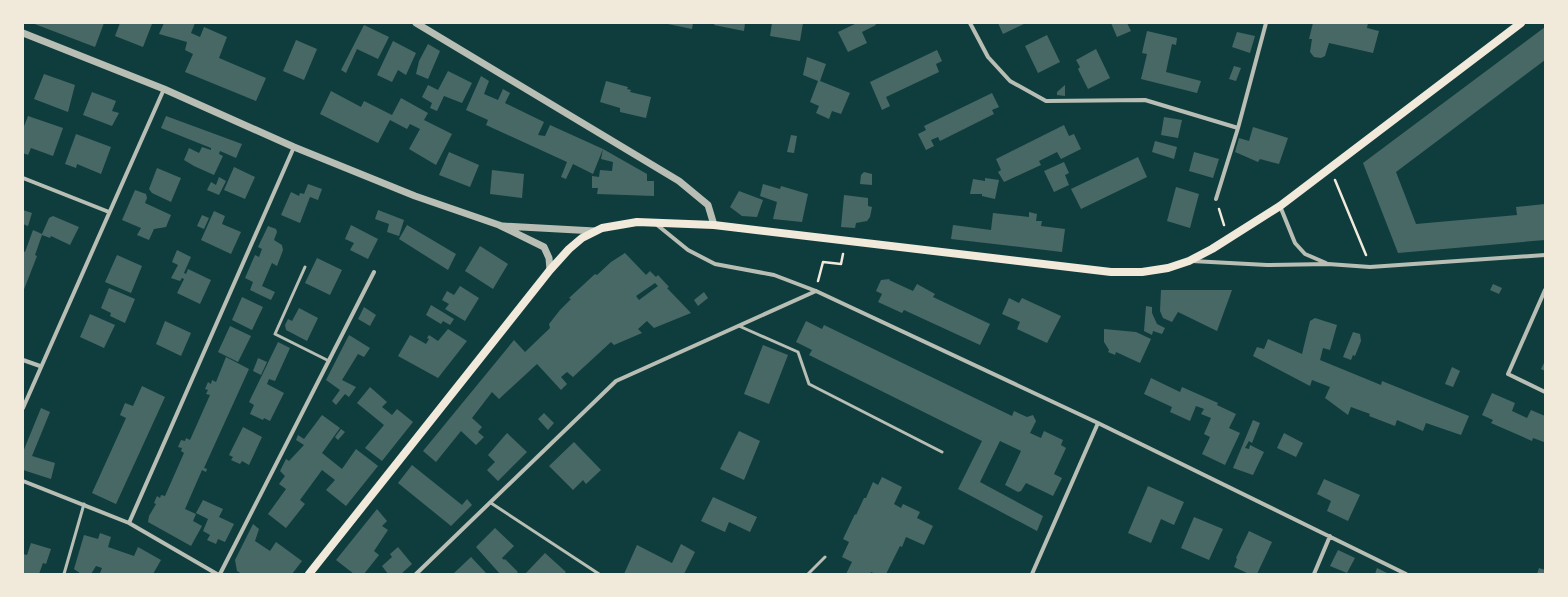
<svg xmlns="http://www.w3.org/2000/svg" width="1568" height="597" viewBox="0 0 1568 597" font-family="'Varela Round',sans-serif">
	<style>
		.building { fill: #486865; fill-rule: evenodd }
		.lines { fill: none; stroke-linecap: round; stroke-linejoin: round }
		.path { stroke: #f1e9da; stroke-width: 2.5 }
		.service { stroke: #b8beb3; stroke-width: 3 }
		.minor { stroke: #b8beb3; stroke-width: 4 }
		.tertiary { stroke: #b8beb3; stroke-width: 7 }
		.secondary { stroke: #f1e9da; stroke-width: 8 }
	</style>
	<rect width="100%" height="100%" fill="#0f3d3e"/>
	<path class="building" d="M32,23H104L95,47Z
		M120,23L152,24L143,47L115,36Z
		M164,23H195L191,33L200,37L204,27L227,37L219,58L266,78L256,101L185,72L193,54L185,50L187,42L159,34Z
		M663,23H693L692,29Z
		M715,23H745L744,31L714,25Z
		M772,23H803L800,41L770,36Z
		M857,23H875L876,25L862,32L867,43L848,52L838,32Z
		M998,23H1026L1003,34Z
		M1111,23H1127L1131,31L1117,37Z
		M1313,23H1368L1367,28L1379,31L1373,53L1329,43L1325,56L1321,58L1314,57L1310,52L1312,39H1309Z
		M364,25L389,37L378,59L357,49L346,73L341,70Z
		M1545,27V60L1396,172L1416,224L1517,215L1516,207L1545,204V240L1398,253L1363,163Z
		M1147,31L1177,38L1176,45L1172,44L1166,72L1201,81L1197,93L1141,79L1147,54L1142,53Z
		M1237,32L1255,36L1250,53L1232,47Z
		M1047,35L1060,62L1038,73L1025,46Z
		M296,40L317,49L304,80L283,71Z
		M393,41L416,53L406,75L398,70L392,82L377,75Z
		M428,44L440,51L428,79L416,74L419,61Z
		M1096,49L1110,78L1088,89L1078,69L1080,67L1076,60Z
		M937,50L942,61L936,64L939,72L886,97L890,106L882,110L870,82Z
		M807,57L826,64L820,81L850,93L841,114L832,111L829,119L816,113L819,106L810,102L818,81L803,75Z
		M1234,66L1241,68L1236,81L1229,79Z
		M448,71L472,83L462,103L444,96L437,111L430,108L432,103L422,97L428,85L438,90Z
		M44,74L75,85L68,112L34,99Z
		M481,76L489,81L484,94L498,100L503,89L510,93L505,103L544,122L538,135L545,136L550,125L603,149L647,174V181H654V196L597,194L598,188H592V176L599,177L600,170L612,171L613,162L601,159L603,149L593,174L573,164L566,179L561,177L567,162L486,125L488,120L466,110Z
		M606,81L628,87L627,89L631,90L630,92L651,97L646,118L620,112V108L600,102Z
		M1065,85V96L1057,95V92Z
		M331,91L361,107L364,101L392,115L401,98L428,113L424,120L452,134L436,165L409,149L420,129L410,124L407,129L390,120L378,143L320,114Z
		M92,92L116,101L112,111L119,113L112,126L83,115Z
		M992,93L999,107L992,110L994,114L940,141L938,137L931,140L934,146L926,150L918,134L926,130L924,126Z
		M28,116L63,128L53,156L31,148L28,155L23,153V129Z
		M166,116L242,144L236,158L220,151L219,154L223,156L214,175L194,166L184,160L189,148L199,153L202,147L211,150V148L161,128Z
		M1164,117L1182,120L1178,138L1161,135Z
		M1064,125L1069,136L1074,134L1081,149L1061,159L1057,152L1039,161L1041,165L1004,182L998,172L1001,170L996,159Z
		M1253,127L1288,138L1279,164L1260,159L1258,162L1235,152L1239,138L1249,141Z
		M76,134L111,147L101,174L77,164L76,168L65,164Z
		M791,135L797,136L794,153L787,152Z
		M1155,141L1177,147L1174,159L1152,152Z
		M449,152L479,165L470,187L439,175Z
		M1194,152L1219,159L1213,178L1189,171Z
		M1138,157L1147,177L1081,209L1071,189Z
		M1064,162L1069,173L1065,175L1069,185L1054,192L1044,171Z
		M234,167L255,177L245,199L224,190Z
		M157,168L181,178L171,202L152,193L149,189Z
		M492,170L524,174L522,198L490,194Z
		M864,172L872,174V185L860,184L861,175Z
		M219,177L226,181L219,195L207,190L211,182L216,185Z
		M985,178L999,180L995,199L982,196V194H970L973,179L985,181Z
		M308,184L322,189L318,200L310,197L300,223L281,215L291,192L299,196L300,193L304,194Z
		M763,184L780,189L781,186L808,194L802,222L773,219L777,202L760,196Z
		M1176,187L1199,194L1190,228L1167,221Z
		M135,190L146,194L147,198L145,203L171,215L166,227L154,229L149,240L137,235L141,228L122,220Z
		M739,191L763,200L757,217L742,216L730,207Z
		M844,195L868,198V206L872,207L870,217L867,221L856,223L855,228L841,227Z
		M23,210L32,213L28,226L23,224Z
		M378,210L404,220L399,236L387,232L389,224L375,219Z
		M214,211L225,216L222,224L241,232L231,254L201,240Z
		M1029,212L1037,214L1036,221H1042L1041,226L1065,229L1062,252L951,239L953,225L991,230L993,213L1029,217Z
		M202,215L209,218L204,229L197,226Z
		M53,216L79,227L70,245L51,236L50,238L42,235L35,255L37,256L23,292V251L25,252L33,230L42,234L49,218Z
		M351,225L378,239L368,259L350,250L354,243L345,239Z
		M407,225L456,254L448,270L399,239Z
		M268,226L276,229L277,232L274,240L282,245L283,250L277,266L272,263L262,286L275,292L271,300L250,290L253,282L245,278L255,255L259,257L262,249L258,247Z
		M480,246L508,264L493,289L465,271Z
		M177,250L191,257L184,273L186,274L188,269L211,280L200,304L177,293L184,279L182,278L180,281L171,278L178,265L172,262Z
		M625,253L646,275L650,271L656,277L658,275L669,287L667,288L691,313L654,328L647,321L638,329L642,333L614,345L611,342L573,377L567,372L561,377L567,384L561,390L537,364L499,399L492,392L472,418L482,427L478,432L484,437L476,445L461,431L436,462L423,451L514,340L525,352L550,328L549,324L560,310L571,299L569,298L595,274L597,275L611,262ZM655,283L658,286L639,300L636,296Z
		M117,255L142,266L131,293L105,282Z
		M317,258L342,270L330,295L305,283Z
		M890,279L889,280L913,291L917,284L935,294L933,297L990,324L980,345L904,310L902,313L878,302L882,294L876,291L881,280Z
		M1493,284L1502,288L1499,294L1490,290Z
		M460,286L479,298L465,321L445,309L449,304L442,300L447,291L454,295Z
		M109,288L135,299L125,323L110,316L111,313L101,308Z
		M1161,290H1232L1217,331L1178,312L1172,322L1163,318L1160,311Z
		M704,292L708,298L698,306L694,300Z
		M242,297L263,307L252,330L232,320Z
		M1009,298L1019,303L1022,298L1061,316L1047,343L1017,329L1020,322L1002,314Z
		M431,305L454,319L450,325L443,321L441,324L426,315Z
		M1146,306L1152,307V313L1157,324L1165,328L1162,334L1153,331L1152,335L1144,331Z
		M364,307L376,315L370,326L358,319Z
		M299,308L318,318L307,341L286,330L285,325L288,319L292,321Z
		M90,314L115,325L104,348L80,337Z
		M1315,318L1337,325L1330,350L1323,348L1320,360L1381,385L1382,381L1469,416L1461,435L1426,423L1423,431L1397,420L1395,426L1369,416L1370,414L1351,407L1348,415L1325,398L1330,387L1312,380L1310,386L1253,356L1257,347L1264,349L1268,339L1302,354L1310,321Z
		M165,321L191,333L181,356L156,344Z
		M806,321L822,329L824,325L1012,416L1014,411L1027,417L1033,415L1036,421L1030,433L1041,438L1044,431L1063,440L1061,445L1066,448L1054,474L1062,478L1053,496L1026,483L1021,491L1018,492L1005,485L1021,451L1000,441L980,482L1043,516L1037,531L958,489L982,441L809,355L812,350L796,342Z
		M230,326L251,336L238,362L218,352Z
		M448,329L467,341L438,378L398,356L410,335L426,344L429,339L427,338L429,335L438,341Z
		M1104,329L1136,332L1151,339L1140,363L1116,352L1115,355L1108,352L1109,350L1104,342Z
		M1353,332L1360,334L1361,341L1355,356L1353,355L1351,360L1343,357Z
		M349,335L370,348L364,357L358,354L342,380L356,387L349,397L345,394L336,405L332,401L340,390L326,380Z
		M278,342L290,348L275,381L269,379L267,384L284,393L270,421L264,418L263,420L250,414L254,405L249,402Z
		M763,345L788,355L769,404L744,394Z
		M226,357L249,369L204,468L207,469L206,472L202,470L185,509L196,514L193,521L202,526L191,546L148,522L149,516L156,504L154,503L157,496L160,498L161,495L165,496L184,453L181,451L182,448L178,447L181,440L185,441L186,438L190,440L210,395L206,394L208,390L205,389L208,382L211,384L212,380L216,382Z
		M258,358L267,362L261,375L253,371Z
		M1545,361V371L1541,369Z
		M1452,367L1460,371L1453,387L1445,384Z
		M1151,378L1180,392L1182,387L1218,403L1217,405L1236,414L1229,428L1240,433L1225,465L1202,454L1210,437L1204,434L1211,418L1201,414L1204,409L1196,406L1190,421L1170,412L1172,407L1144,394Z
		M142,386L165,397L116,504L92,493L126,418L120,415L125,403L133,406Z
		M370,387L387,402L382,407L392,415L397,409L413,422L382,461L365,448L384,425L357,403Z
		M1492,393L1515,403L1512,411L1527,418L1531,410L1545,416L1544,442L1533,438L1532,441L1491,423L1493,420L1482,415Z
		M41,408L50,412L32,456L55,463L51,479L23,470V452Z
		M544,413L554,423L548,430L538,419Z
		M322,415L340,428L322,453L342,469L356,449L378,466L346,506L326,490L335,480L322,470L300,500L305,504L286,528L268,514L286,489L279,484L285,476L280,471L286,459L289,461L304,445L296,440L298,435L304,439Z
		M1253,420L1260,423L1252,443L1249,441L1245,448L1249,449L1250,445L1264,452L1253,475L1233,468Z
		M243,427L262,437L249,465L242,461L240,464L231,460L233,457L229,455Z
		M341,429L345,432L338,440L335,437Z
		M739,431L760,441L744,480L720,469Z
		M507,433L527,452L498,481L487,470L495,462L488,455Z
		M1284,433L1303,443L1296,457L1277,448Z
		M574,442L601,470L586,484L583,480L573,490L549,466Z
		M412,465L462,505L467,499L472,505L451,526L398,483Z
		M882,477L902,487L894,504L901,508L903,504L920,512L917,518L933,526L924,545L906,537L902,547L900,546L886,574H876L871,572L870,574H846L852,562L842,557L849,542L843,539L855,514L856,515L864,498H866L873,482L878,485Z
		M1324,479L1360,495L1348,521L1327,511L1331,501L1317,494Z
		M1148,486L1184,502L1174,525L1161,519L1151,543L1128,533Z
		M713,497L757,517L750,532L729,522L725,532L701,521Z
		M203,500L223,509L219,517L234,524L225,542L218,539L216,544L207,540L210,535L203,531L208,519L196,513Z
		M377,509L387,521L382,526L388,530L374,551L379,555L364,574H354L336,560Z
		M1194,517L1223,529L1209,560L1181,548Z
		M253,524L259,529L255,541L270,551L276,542L302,561L292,574H242L237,571L235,560Z
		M495,528L514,546L502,558L504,560L505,559L518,572L516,574H500L476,547Z
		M1249,531L1272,542L1257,574H1249L1234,567L1237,559L1236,558Z
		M100,533L111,537L108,547L134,556L138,547L161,560L153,574H104L100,573L102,568L96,566L91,574H81L74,569L84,535L98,539Z
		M31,543L51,549L46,564L43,563L39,574H23V554L27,555Z
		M681,544L695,552L684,574H624L637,545L672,563Z
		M398,547L412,564L401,574H388L382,566L392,557L390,554Z
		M1338,550L1355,558L1347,573L1330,566Z
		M545,553L566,572L564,574H525Z
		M471,557L487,574H453Z
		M1377,568L1389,574H1375Z
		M1539,568L1545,570V574H1537Z"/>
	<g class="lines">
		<path class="path" d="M1335,180L1366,255
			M1219,209L1224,225
			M818,281L823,262L841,264L843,254"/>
		<path class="service" d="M305,267L275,334L329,361
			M739,326L798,352L809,384L942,452
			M491,503L599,574
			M64,574L84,504
			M808,574L825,557"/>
		<path class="minor" d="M970,23L988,57L1010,81L1046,101L1145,100L1238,128
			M23,178L109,212
			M1216,199L1238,128L1266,23
			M1280,206L1295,243L1305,254L1326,263
			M656,224L688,250L715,264L774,275L816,291L1098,423L1406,574
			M1192,261L1267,265L1328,264L1370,267L1545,255
			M1545,290L1508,374L1545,392
			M23,360L40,366
			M23,408L164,89
			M23,481L129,523L217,574
			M129,523L294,147
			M220,574L374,272
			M416,574L616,381L816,291
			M1032,574L1098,423
			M1314,574L1330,536"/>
		<path class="tertiary" d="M416,23L679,181L708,205L714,225
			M23,33L164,89L294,147L415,196L499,225L544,247L549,258L550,270
			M503,226L595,231"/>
		<path class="secondary" d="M309,574L550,270L569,249L582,238L602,228L637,222L714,225L1111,272H1142L1168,268L1189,261L1212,249L1280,206L1521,23"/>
	</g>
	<rect width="1568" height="597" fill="none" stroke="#f1e9da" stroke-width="48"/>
</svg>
